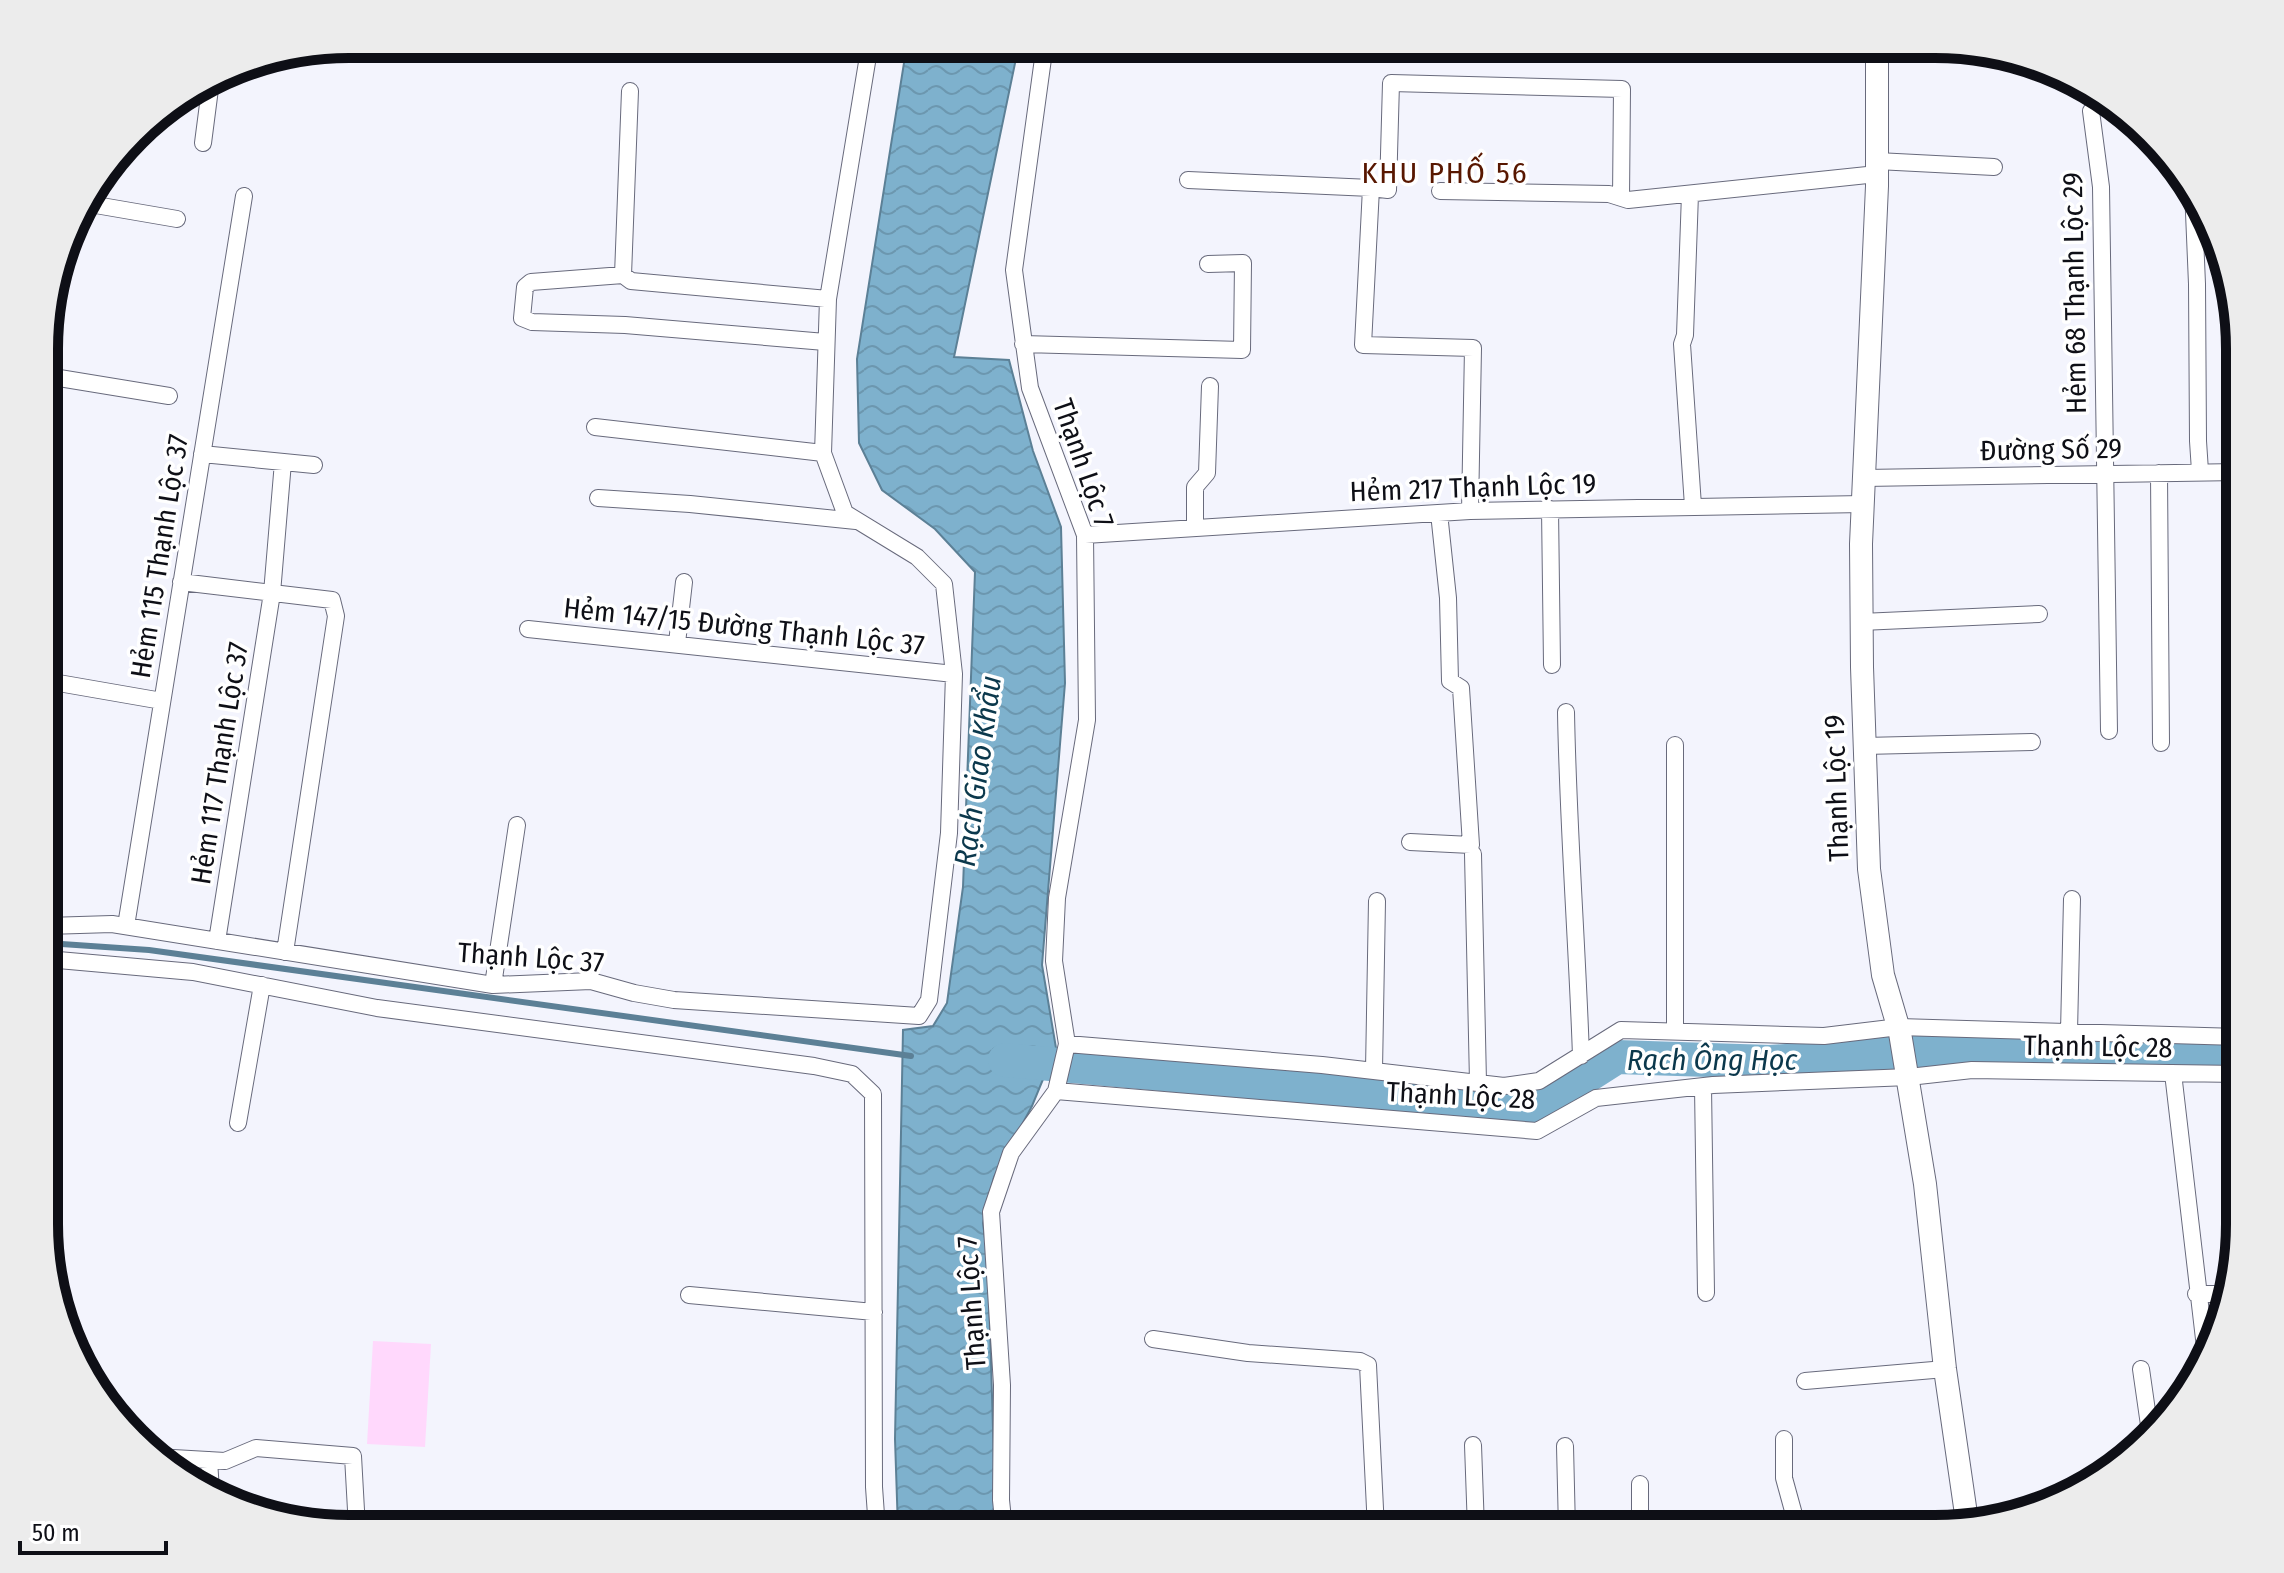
<svg xmlns="http://www.w3.org/2000/svg" width="2284" height="1573" viewBox="0 0 2284 1573" font-family="'Fira Sans Condensed',sans-serif">
	<style>
		.green { fill: #ffd8fc }
		.water { fill: url(#water-waves); stroke: #5c8096; stroke-width: 2 }
		.lines { fill: none; stroke-linecap: round; stroke-linejoin: round }
		.stream { stroke: #5c8096; stroke-width: 6 }
		.river { stroke: #7eb1cd; stroke-width: 34 }
		.street-casing { stroke: #686a7c; stroke-width: 18 }
		.secondary-casing { stroke: #686a7c; stroke-width: 24 }
		.street { stroke: #fff; stroke-width: 16 }
		.secondary { stroke: #fff; stroke-width: 22 }
		.labels { text-anchor: middle; stroke-width: 7; stroke-linejoin: round; paint-order: stroke }
		.street-label { font-size: 28px; fill: #0e0f16; stroke: #fff }
		.neighbourhood-label { font-size: 30px; letter-spacing: 2px; fill: #581700; stroke: #fff }
		.water-label { font-size: 30px; font-style: italic; fill: #0b384c; stroke: #fff }
		.rim { fill: none; stroke: #0e0f16; stroke-width: 10 }
	</style>
	<defs>
		<pattern id="water-waves" width="16" height="10" patternUnits="userSpaceOnUse" patternTransform="scale(2)"><rect width="16" height="10" fill="#7eb1cd"/><path d="M0 5q4-4 8 0t8 0" fill="none" stroke="#6c97af"/></pattern>
	</defs>
	<rect width="100%" height="100%" fill="#f3f4fd"/>
	<path class="green" d="M373,1341L431,1344L425,1447L367,1444Z"/>
	<path class="water" d="M907,44H1019L954,357L1009,360L1033,451L1061,527L1065,683L1042,965L1056,1048L1032,1106L994,1177L983,1223L988,1262L996,1529H898L895,1439L903,1030L933,1026L947,1003L963,887L975,572L935,529L882,490L859,443L857,359Z"/>
	<g class="lines">
		<path class="stream" d="M47,943L149,950L911,1056"/>
		<path class="river" d="M1005,1060L1537,1108L1617,1057L1770,1062L1928,1051L2239,1058"/>
		<g class="street-casing">
			<path id="street" d="M343,45L433,51L442,44
				M630,91L623,275L631,281L828,299
				M2091,111L2101,187L2109,731
				M203,143L211,81
				M1877,161L1994,167
				M1188,180L1371,188
				M2193,189L2197,284L2198,441L2200,471
				M1440,191L1609,194L1628,200L1877,174
				M1690,194L1685,335L1682,344L1693,506
				M84,203L177,219
				M623,275L531,282L525,287L522,318L532,322L625,325L825,342
				M1023,344L1242,350L1243,263L1208,264
				M47,376L169,396
				M595,427L823,453
				M202,454L314,465
				M2232,472L2239,636
				M2159,473L2161,743
				M1864,478L2239,472
				M598,498L690,504L856,521
				M1550,509L1552,665
				M1470,511L1473,348L1363,345L1371,188L1388,190L1391,83L1622,89L1621,198
				M1195,527V487L1207,473L1210,386
				M1085,535L1470,511L1863,504
				M181,582L332,600L336,616L285,952
				M1861,622L2039,614
				M528,629L954,674
				M677,643L684,582
				M47,681L162,701
				M1566,712C1568,827 1577,941 1581,1056
				M1675,745V1031
				M1864,746L2032,742
				M1410,842L1471,845L1461,688L1450,681L1448,598L1439,513
				M1473,854L1478,1082
				M47,926L112,924L493,985L591,981L634,993L674,1000L919,1016L929,1000L949,833L954,674L944,584L917,557L845,513L823,453L828,299L870,44
				M126,926L244,196
				M217,941L272,593L283,462
				M47,959L193,972L377,1008L814,1066L852,1074L873,1094L874,1487L877,1529
				M493,985L517,825
				M2069,1032L2072,899
				M1067,1044L1322,1065L1504,1086L1539,1081L1621,1030L1824,1036L1899,1027L2239,1037
				M1374,1070L1377,901
				M2173,1073L2206,1356
				M1703,1087L1706,1293
				M1056,1091L1537,1131L1596,1098L1713,1085L1909,1077L1972,1070L2239,1074
				M238,1123L262,985
				M2196,1294H2229
				M689,1295L874,1312
				M1153,1339L1248,1353L1360,1361L1368,1365L1376,1529
				M2141,1369L2150,1432
				M1805,1381L1945,1369
				M1784,1439V1478L1798,1529
				M1473,1445L1476,1529
				M1565,1446L1567,1529
				M156,1457L225,1461L256,1448L353,1456L357,1528
				M209,1460L211,1491
				M1640,1484V1529
				M1004,1529L1001,1500L1002,1385L991,1212L1011,1153L1056,1091L1067,1044L1054,961L1057,898L1087,720L1085,535L1030,388L1014,270L1045,44"/>
		</g>
		<g class="secondary-casing">
			<path id="secondary" d="M1877,45V186L1861,544L1862,667L1869,869L1883,975L1900,1033L1925,1184L1945,1369L1967,1521"/>
		</g>
		<use href="#street" class="street"/>
		<use href="#secondary" class="secondary"/>
	</g>
	<g class="labels">
		<g class="street-label">
			<text transform="translate(2074 293) rotate(-91)" y="10">Hẻm 68 Thạnh Lộc 29</text>
			<text transform="translate(2051 449) rotate(-1)" y="10">Đường Số 29</text>
			<text transform="translate(1084 463) rotate(71)" y="10">Thạnh Lộc 7</text>
			<text transform="translate(1473 487) rotate(-2)" y="10">Hẻm 217 Thạnh Lộc 19</text>
			<text transform="translate(159 556) rotate(-81)" y="10">Hẻm 115 Thạnh Lộc 37</text>
			<text transform="translate(744 626) rotate(6)" y="10">Hẻm 147/15 Đường Thạnh Lộc 37</text>
			<text transform="translate(219 763) rotate(-81)" y="10">Hẻm 117 Thạnh Lộc 37</text>
			<text transform="translate(1836 788) rotate(-92)" y="10">Thạnh Lộc 19</text>
			<text transform="translate(531 957) rotate(4)" y="10">Thạnh Lộc 37</text>
			<text transform="translate(2098 1046) rotate(1)" y="10">Thạnh Lộc 28</text>
			<text transform="translate(1461 1095) rotate(3)" y="10">Thạnh Lộc 28</text>
			<text transform="translate(971 1303) rotate(-94)" y="10">Thạnh Lộc 7</text>
		</g>
		<g class="neighbourhood-label">
			<text x="1445" y="183">KHU PHỐ 56</text>
		</g>
		<g class="water-label">
			<text transform="translate(978 771) rotate(-82)" y="10">Rạch Giao Khẩu</text>
			<text x="1712" y="1070">Rạch Ông Học</text>
		</g>
	</g>
	<path d="M0 0H2284V1573H0ZM349 58H1935A291 291 0 0 1 2226 349V1224A291 291 0 0 1 1935 1515H349A291 291 0 0 1 58 1224V349A291 291 0 0 1 349 58Z" fill="#ececec" fill-rule="evenodd"/>
	<path class="rim" d="M349 58H1935A291 291 0 0 1 2226 349V1224A291 291 0 0 1 1935 1515H349A291 291 0 0 1 58 1224V349A291 291 0 0 1 349 58Z"/>
	<path d="M20 1541v12h146v-12" fill="none" stroke="#0e0f16" stroke-width="4"/>
	<text x="32" y="1541" font-size="24" fill="#0e0f16" stroke="#ffffff" stroke-width="6" paint-order="stroke">50 m</text>
</svg>
